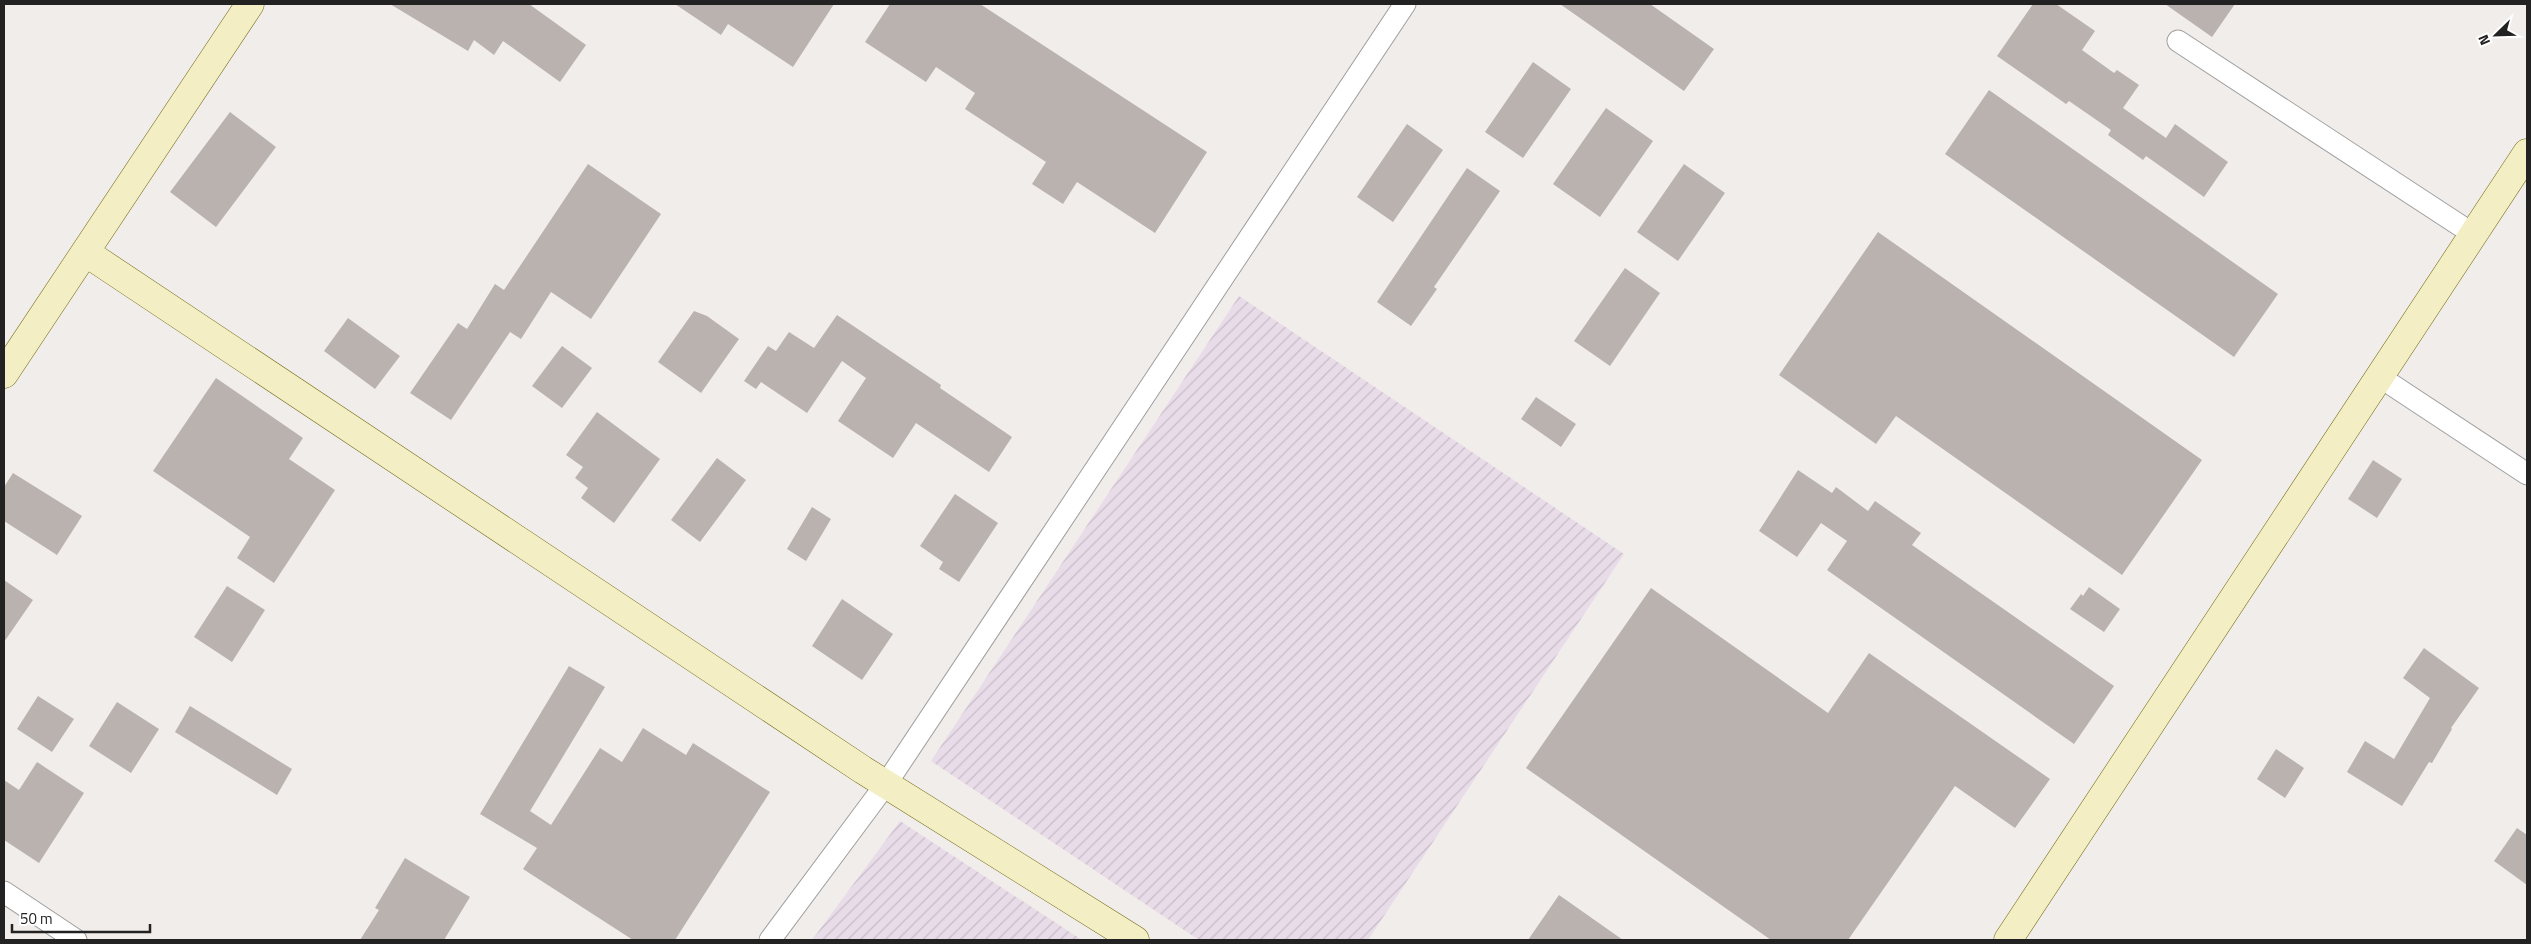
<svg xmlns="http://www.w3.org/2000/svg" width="2531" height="944" viewBox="0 0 2531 944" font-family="'Titillium Web',sans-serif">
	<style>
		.industrial { fill: url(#industrial-furrows) }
		.building { fill: #bab2af }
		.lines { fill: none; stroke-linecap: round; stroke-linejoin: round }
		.street-casing { stroke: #9f9f9f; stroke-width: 23 }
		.secondary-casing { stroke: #706a12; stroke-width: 29 }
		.street { stroke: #fff; stroke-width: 21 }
		.secondary { stroke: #f4eec5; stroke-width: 28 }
	</style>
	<defs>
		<pattern id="industrial-furrows" width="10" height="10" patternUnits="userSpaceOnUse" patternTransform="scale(1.25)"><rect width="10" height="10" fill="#e9dce9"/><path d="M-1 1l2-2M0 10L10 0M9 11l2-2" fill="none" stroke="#c8bcc8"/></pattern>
	</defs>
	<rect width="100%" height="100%" fill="#f1edea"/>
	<path class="industrial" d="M1239,296L1624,554L1368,940H1199L931,761Z
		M900,821L1082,940H812Z"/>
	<path class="building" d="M390,4H529L586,45L560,82L503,41L494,55L474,40L468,51Z
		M675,4H834L793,67L728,24L721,35Z
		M890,4H980L1207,152L1155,233L1077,182L1063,204L1032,184L1046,162L965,109L975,93L936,67L926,82L865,42Z
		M1560,4H1650L1714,49L1684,91Z
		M2033,4H2056L2095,31L2082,50L2114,73L2117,70L2139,85L2123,108L2166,138L2175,124L2228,162L2204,197L2146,156L2143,160L2108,135L2111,130L2069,101L2066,104L1997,56Z
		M2165,4H2235L2212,37Z
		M1533,62L1571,89L1523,158L1485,132Z
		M1989,90L2278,294L2234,357L1945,154Z
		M1606,108L1653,141L1600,217L1553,184Z
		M230,112L276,147L216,227L170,192Z
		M1407,124L1443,150L1393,222L1357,197Z
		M588,164L661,214L591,319L551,292L521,339L510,332L451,420L410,393L458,323L467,329L495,284L504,290Z
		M1684,164L1725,193L1678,261L1637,232Z
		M1467,168L1500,191L1434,287L1437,289L1411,326L1377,302Z
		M1878,232L2202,460L2122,575L1896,416L1876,444L1779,375Z
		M1625,268L1660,293L1610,366L1574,341Z
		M694,311L707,316L739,339L701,393L658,362Z
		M837,315L941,385L940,388L1012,437L989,472L916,423L893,458L838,421L866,378L842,361L807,413L761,382L756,389L744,381L768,346L776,351L789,332L814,348Z
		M348,318L400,356L375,389L324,351Z
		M562,346L592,368L562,408L532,386Z
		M216,378L303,438L289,459L335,490L274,583L237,558L250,537L153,471Z
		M1536,397L1576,424L1561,447L1521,419Z
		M597,412L660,459L614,523L581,498L588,488L575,478L583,467L566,455Z
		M717,458L746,480L700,542L671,520Z
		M2373,460L2402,479L2377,518L2348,499Z
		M1798,470L1832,493L1836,487L1868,511L1875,501L1921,533L1912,545L2114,686L2074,744L1827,570L1847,541L1821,523L1797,557L1759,531Z
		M13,473L82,516L57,555L4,521V487Z
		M955,494L998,523L959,582L939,569L943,562L920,546Z
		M812,507L831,519L806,561L787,549Z
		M4,580L33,600L4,642Z
		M227,586L265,610L232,662L194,637Z
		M2089,587L2120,609L2104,632L2070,609L2081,594L2083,596Z
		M1651,588L1828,713L1869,653L2050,779L2015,828L1955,786L1848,940H1771L1526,768Z
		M842,599L893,634L862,680L812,646Z
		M2424,648L2479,688L2451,728L2452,729L2432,763L2429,762L2402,806L2347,772L2365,741L2394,759L2430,698L2403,678Z
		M569,666L605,687L530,811L551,825L600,748L622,762L643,728L686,755L693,743L770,792L675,940H633L523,869L537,848L480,814Z
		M38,696L74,719L52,752L17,729Z
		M117,702L159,729L131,773L89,746Z
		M190,706L292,769L277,795L175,732Z
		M2276,749L2304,768L2285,798L2257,779Z
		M37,762L84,793L39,863L4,840V780L19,790Z
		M2517,828L2527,835V885L2494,861Z
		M405,858L470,897L444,940H360L379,910L375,908Z
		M1559,895L1623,940H1528Z"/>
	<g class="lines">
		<g class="street-casing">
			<path id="street" d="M2178,41L2473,234
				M2380,377L2527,474
				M4,892L76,940
				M770,940L886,784L1405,4"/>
		</g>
		<g class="secondary-casing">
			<path id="secondary" d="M85,252L863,770L1135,940
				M4,374L250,4
				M2008,940L2527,153"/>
		</g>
		<use href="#street" class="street"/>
		<use href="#secondary" class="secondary"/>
	</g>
	<rect width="2531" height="944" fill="none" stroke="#222222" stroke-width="10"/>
	<g transform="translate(2496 35) rotate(247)" stroke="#ffffff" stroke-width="4" paint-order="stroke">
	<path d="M0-4L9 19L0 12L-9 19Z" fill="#222222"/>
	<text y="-8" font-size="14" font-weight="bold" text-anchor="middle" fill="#222222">N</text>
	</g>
	<path d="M12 924v8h138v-8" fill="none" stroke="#222222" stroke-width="2.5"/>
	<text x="20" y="924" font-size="15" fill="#222222" stroke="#ffffff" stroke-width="4" paint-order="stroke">50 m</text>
</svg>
